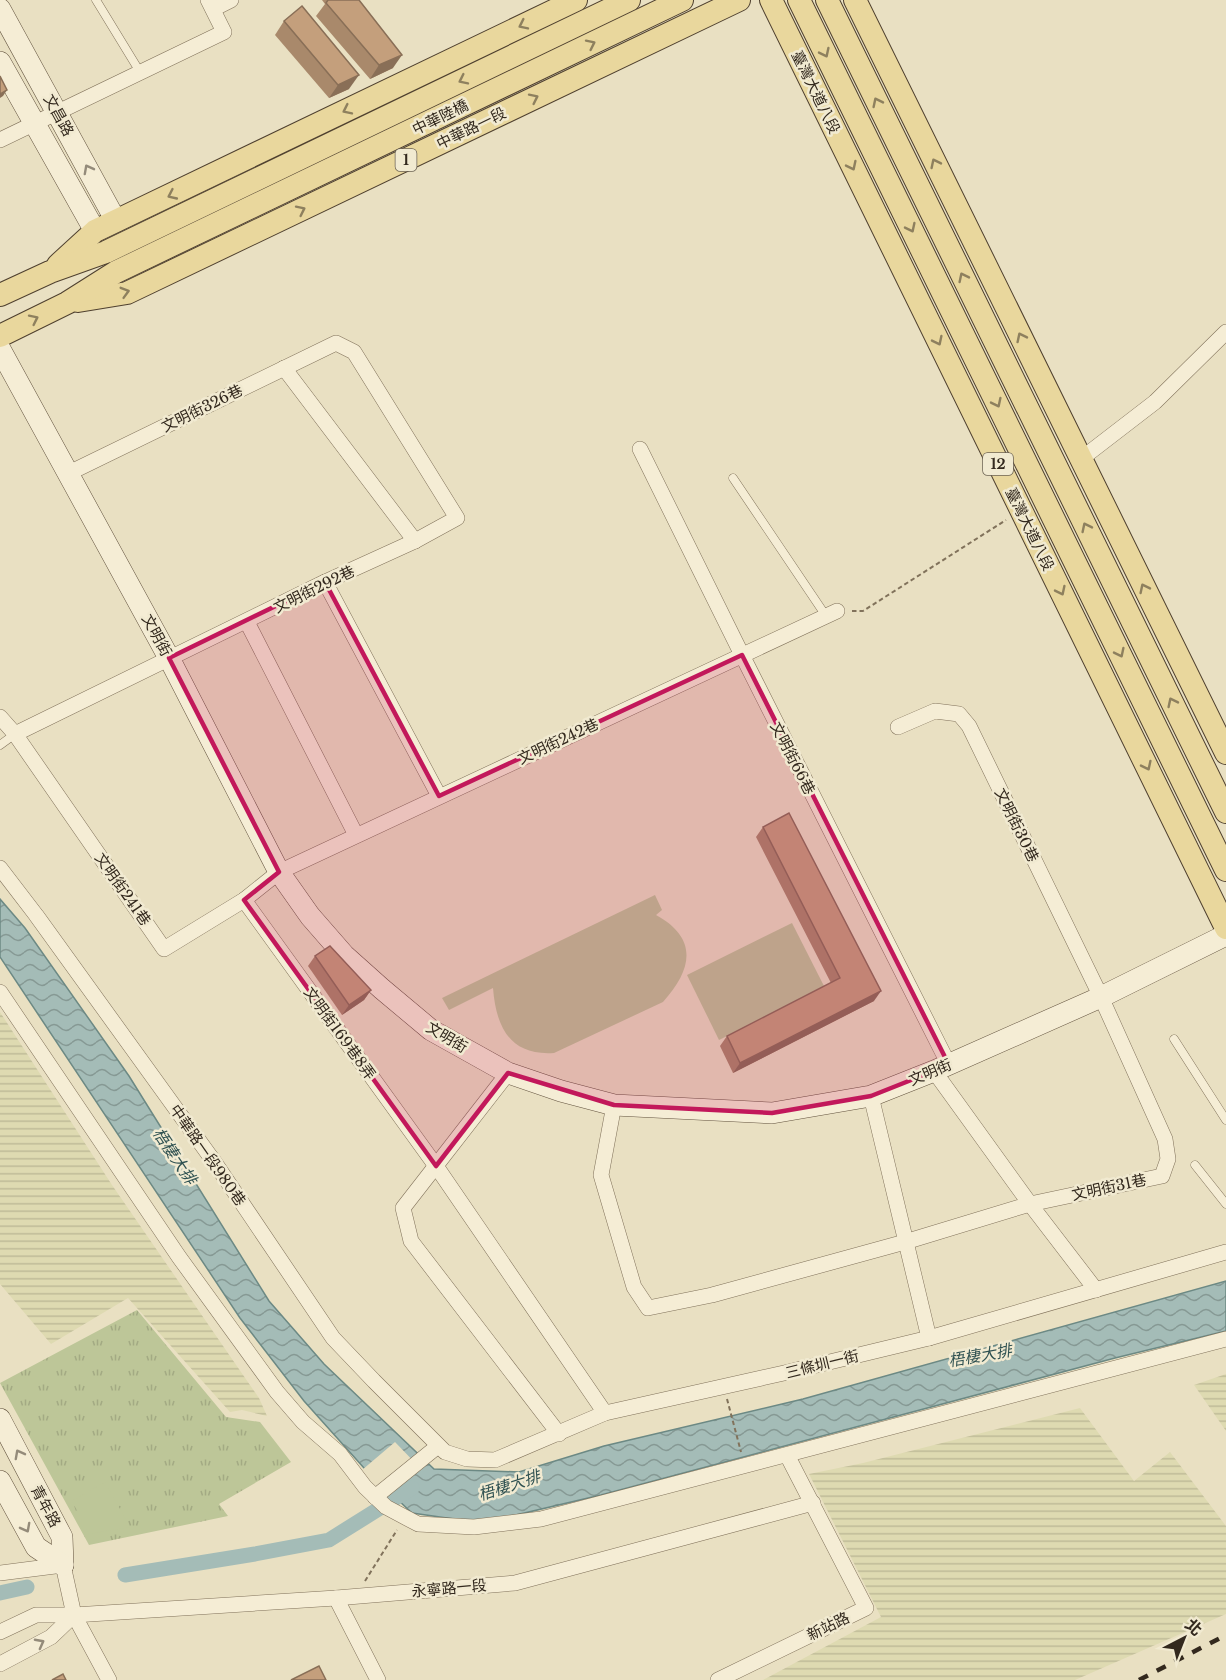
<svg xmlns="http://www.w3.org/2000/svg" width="1226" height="1680" viewBox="0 0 1226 1680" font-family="'Libre Baskerville','Noto Sans TC',serif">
	<defs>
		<pattern id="farmland-rules" width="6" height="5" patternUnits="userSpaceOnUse" patternTransform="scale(1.5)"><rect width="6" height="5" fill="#dedab1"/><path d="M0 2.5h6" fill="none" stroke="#bfbb98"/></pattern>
		<pattern id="grass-tufts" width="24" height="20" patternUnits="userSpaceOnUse" patternTransform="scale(1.5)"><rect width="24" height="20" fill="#bdc698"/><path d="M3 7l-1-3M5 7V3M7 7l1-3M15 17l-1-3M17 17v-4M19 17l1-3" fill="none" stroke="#a3aa83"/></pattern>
		<pattern id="water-waves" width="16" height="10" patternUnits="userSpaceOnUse" patternTransform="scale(1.5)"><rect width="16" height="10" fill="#a4bcb7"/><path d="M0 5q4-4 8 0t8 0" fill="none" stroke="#869994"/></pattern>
	</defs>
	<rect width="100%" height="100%" fill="#e9e0c2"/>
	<g fill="url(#farmland-rules)">
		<polygon points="0,1012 112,1185 259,1398 267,1416 242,1410 230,1412 128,1298 51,1344 0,1284"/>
		<polygon points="1226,1374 1226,1431 1194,1385"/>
		<polygon points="1080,1408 1134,1481 1170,1452 1226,1526 1226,1614 1075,1680 763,1680 881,1617 809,1474 863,1463"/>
	</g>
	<polygon fill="url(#grass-tufts)" points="137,1310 226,1417 260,1422 291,1462 219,1504 228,1516 89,1545 0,1383"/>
	<g fill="#bdc698">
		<path d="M 655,895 L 662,910 L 656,915 C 698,938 693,969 663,1002 L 554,1053 C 510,1056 496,1027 493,988 L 449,1010 L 442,998 Z"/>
		<polygon points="792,923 825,988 719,1040 687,975"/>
		<polygon points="105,1482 130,1527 89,1534 72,1501"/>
	</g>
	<polygon fill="url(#water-waves)" stroke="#6c8984" stroke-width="1.5" points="0,899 25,928 129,1076 269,1301 324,1364 434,1469 519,1472 604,1446 803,1399 1226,1281 1226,1331 1115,1358 601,1495 482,1523 412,1513 364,1468 304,1401 240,1318 0,957"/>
	<polygon fill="#e9e0c2" points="395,1442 422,1470 411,1471 386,1493 362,1470"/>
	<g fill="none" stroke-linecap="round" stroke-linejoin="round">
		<g stroke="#a4bcb7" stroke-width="15">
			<polyline points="125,1575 255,1554 329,1540 412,1488"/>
			<polyline points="0,1593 27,1587"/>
		</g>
		<g stroke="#81725b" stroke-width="9">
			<g id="lane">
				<polyline points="96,0 140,72"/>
				<polyline points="733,478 826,616"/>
				<polyline points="0,745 15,734"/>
				<polyline points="1174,1039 1226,1120"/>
				<polyline points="1195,1165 1226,1204"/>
			</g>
		</g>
		<g stroke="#81725b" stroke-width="16">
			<g id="street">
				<polyline points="213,9 231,0"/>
				<polyline points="0,140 224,32 208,0"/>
				<polyline points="284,368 415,541"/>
				<polyline points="640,449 742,655 949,1065"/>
				<polyline points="1081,459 1155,402 1226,332"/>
				<polyline points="325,582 439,796"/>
				<polyline points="247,622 356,835"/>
				<polyline points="0,717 15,734 164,949 244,900 279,872 837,611"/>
				<polyline points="15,734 325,582 415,541 457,518 354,352 336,343 69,473"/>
				<polyline points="0,868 36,915 215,1163 333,1338 374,1381 445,1452 467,1459 495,1460 605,1413 784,1373 929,1338 1226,1252"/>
				<polyline points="244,900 436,1166 605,1413"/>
				<polyline points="0,992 179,1257 277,1392 303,1422 340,1454 365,1487 386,1507 418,1524 474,1527 541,1519 1226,1339"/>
				<polyline points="934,1071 1030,1204 1096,1290"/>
				<polyline points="508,1073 403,1208 411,1241 559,1434"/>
				<polyline points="871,1096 929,1338"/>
				<polyline points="614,1105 601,1175 634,1287 648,1308 712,1295 905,1242 1030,1204 1162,1176 1168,1159 1165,1139 1101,997 969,726 959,714 935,711 898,727"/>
				<polyline points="375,1497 438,1446"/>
				<polyline points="0,1573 63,1565 74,1615 109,1680"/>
				<polyline points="336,1598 378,1680"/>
				<polyline points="0,1632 36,1615 74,1615 336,1598 515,1583 813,1503"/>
				<polyline points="0,1664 51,1637 74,1615"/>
				<polyline points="718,1680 866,1608 787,1455"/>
			</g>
		</g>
		<g stroke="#63533f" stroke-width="22">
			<g id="secondary">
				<polyline points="0,9 116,221"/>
				<polyline points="0,62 95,231"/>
				<polyline points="0,349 169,658 279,872 310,916 344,955 382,989 431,1030 508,1073 561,1091 614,1105 772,1113 871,1096 934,1071 1101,997 1226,935"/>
				<polyline points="0,1419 62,1537 63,1565"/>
				<polyline points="0,1481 36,1547 63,1565"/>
			</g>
		</g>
		<g stroke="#4f402f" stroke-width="24">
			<g id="primary">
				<polyline points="771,0 1226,928"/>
				<polyline points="799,0 1226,870"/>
				<polyline points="827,0 1226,812"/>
				<polyline points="855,0 1226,753"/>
				<polyline points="58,265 95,231 576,0"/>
				<polyline points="0,295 50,272 106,252 629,0"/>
				<polyline points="78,301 127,293 739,0"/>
				<polyline points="0,336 67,303 116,272 682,0"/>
			</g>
		</g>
		<g stroke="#81725b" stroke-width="2" stroke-dasharray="4.5 3" stroke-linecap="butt">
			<polyline points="852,611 863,611 1006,520"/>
			<polyline points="727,1399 741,1452"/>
			<polyline points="365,1581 397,1530"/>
		</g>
		<use href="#lane" stroke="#f5edd5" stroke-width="8"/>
		<use href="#street" stroke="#f5edd5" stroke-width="15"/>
		<use href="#secondary" stroke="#f5edd5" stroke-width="21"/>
		<use href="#primary" stroke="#e9d79d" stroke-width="22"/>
		<polyline stroke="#33291e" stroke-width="4.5" stroke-dasharray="10 10" stroke-linecap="butt" points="1139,1680 1226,1635"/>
	</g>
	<g fill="#a9896b">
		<polygon points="322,0 359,0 393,68 370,79 316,16 325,4"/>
		<polygon points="284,21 349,89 329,98 275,35"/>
		<polygon points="763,827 874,1001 733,1073 720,1046 727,1036 831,983 756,837"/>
		<polygon points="315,956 371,990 364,1000 342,1015 308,966"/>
	</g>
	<g fill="#896f57">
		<polygon points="402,55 393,68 370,79 379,65"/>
		<polygon points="359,75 349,89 329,98 338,85"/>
		<polygon points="7,90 3,96 0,98 0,94"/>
		<polygon points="371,990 364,1000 342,1015 349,1005"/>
		<polygon points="881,991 874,1001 733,1073 740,1063"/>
	</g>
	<g fill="#c49f7c" stroke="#896f57" stroke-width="1.5">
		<polygon points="328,0 359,0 402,55 379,65 326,3"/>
		<polygon points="302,6 359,75 338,85 284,21"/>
		<polygon points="0,76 7,90 0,94"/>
		<polygon points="789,813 881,991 740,1063 727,1036 840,978 763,827"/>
		<polygon points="330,946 371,990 349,1005 315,956"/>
		<polygon points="319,1666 326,1680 291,1680"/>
		<polygon points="63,1674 66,1680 52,1680"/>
	</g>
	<defs><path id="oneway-chevron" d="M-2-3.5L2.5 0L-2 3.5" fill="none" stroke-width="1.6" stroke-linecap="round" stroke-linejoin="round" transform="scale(1.5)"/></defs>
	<g stroke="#8e805e">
		<use href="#oneway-chevron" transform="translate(523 25) rotate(154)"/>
		<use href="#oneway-chevron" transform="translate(591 44) rotate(-26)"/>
		<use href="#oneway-chevron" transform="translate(825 53) rotate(64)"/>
		<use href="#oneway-chevron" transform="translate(463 80) rotate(154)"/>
		<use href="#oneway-chevron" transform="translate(534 98) rotate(-26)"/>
		<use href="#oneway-chevron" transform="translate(877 102) rotate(-116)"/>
		<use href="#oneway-chevron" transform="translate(347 110) rotate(154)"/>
		<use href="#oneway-chevron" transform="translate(935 163) rotate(-116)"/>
		<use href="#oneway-chevron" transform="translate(852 166) rotate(64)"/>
		<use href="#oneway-chevron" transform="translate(172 195) rotate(155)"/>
		<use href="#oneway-chevron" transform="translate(301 210) rotate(-26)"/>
		<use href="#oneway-chevron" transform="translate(911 228) rotate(64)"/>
		<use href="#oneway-chevron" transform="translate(963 277) rotate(-116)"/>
		<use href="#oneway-chevron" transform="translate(125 292) rotate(-16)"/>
		<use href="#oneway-chevron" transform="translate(34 319) rotate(-26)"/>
		<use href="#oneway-chevron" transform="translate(1021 337) rotate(-116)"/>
		<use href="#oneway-chevron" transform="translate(938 341) rotate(64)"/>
		<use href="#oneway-chevron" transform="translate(997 403) rotate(64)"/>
		<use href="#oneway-chevron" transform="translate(1086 527) rotate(-116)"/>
		<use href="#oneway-chevron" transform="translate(1144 588) rotate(-116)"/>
		<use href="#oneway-chevron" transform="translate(1061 591) rotate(64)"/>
		<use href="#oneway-chevron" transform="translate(1120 653) rotate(64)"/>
		<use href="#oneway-chevron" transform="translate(1172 702) rotate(-116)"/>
		<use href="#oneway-chevron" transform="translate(1147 766) rotate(64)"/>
	</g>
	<g stroke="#948b7a">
		<use href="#oneway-chevron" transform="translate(88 169) rotate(-118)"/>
		<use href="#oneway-chevron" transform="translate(19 1454) rotate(-118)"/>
		<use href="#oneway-chevron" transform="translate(26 1528) rotate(62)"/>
		<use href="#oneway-chevron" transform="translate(40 1643) rotate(-28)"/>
	</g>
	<path fill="#c2185b" fill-opacity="0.2" stroke="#c2185b" stroke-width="4.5" stroke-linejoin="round" d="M 325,582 L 439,796 L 742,655 L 949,1065 L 871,1096 L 772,1113 L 614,1105 L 508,1073 L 436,1166 L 244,900 L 279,872 L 169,658 Z"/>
	<g text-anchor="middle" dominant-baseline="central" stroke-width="5" stroke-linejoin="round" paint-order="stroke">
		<g fill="#f1ead1" stroke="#6c6354" stroke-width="1.5">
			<rect x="395.5" y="149" width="21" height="22" rx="4.5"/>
			<rect x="983" y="453" width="30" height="22" rx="4.5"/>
		</g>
		<g font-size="14" font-weight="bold" fill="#33291e">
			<text x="406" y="160">1</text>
			<text x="998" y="464">12</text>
		</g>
		<g font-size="15" fill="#33291e" stroke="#f1ead1">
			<text transform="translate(816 92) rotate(64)">臺灣大道八段</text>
			<text transform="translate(59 115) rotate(61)">文昌路</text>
			<text transform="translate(440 117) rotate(-26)">中華陸橋</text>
			<text transform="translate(471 128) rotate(-26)">中華路一段</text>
			<text transform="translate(202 408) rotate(-26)">文明街326巷</text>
			<text transform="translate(1030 529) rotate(64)">臺灣大道八段</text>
			<text transform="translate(314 589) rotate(-26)">文明街292巷</text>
			<text transform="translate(157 635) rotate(62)">文明街</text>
			<text transform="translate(558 741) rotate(-25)">文明街242巷</text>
			<text transform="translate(793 758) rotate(63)">文明街66巷</text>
			<text transform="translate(1017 825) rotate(64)">文明街30巷</text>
			<text transform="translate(123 889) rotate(55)">文明街241巷</text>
			<text transform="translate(340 1033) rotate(54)">文明街169巷8弄</text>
			<text transform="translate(447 1037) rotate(31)">文明街</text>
			<text transform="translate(930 1072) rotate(-23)">文明街</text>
			<text transform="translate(208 1155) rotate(55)">中華路一段980巷</text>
			<text transform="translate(1109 1187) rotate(-12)">文明街31巷</text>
			<text transform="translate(822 1364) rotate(-14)">三條圳一街</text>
			<text transform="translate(46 1506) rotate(62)">青年路</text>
			<text transform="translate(449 1588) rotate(-5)">永寧路一段</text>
			<text transform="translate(828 1626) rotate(-26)">新站路</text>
		</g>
		<g font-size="16" font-style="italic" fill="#2f5151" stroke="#f1ead1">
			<text transform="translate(175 1156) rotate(56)">梧棲大排</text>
			<text transform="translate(980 1355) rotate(-10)">梧棲大排</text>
			<text transform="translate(509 1485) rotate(-18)">梧棲大排</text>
		</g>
	</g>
	<g transform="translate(1184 1638) rotate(42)" stroke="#f1ead1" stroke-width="4.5" paint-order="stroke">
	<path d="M0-4.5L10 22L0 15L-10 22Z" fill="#33291e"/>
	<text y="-9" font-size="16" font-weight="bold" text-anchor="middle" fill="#33291e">北</text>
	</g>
</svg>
